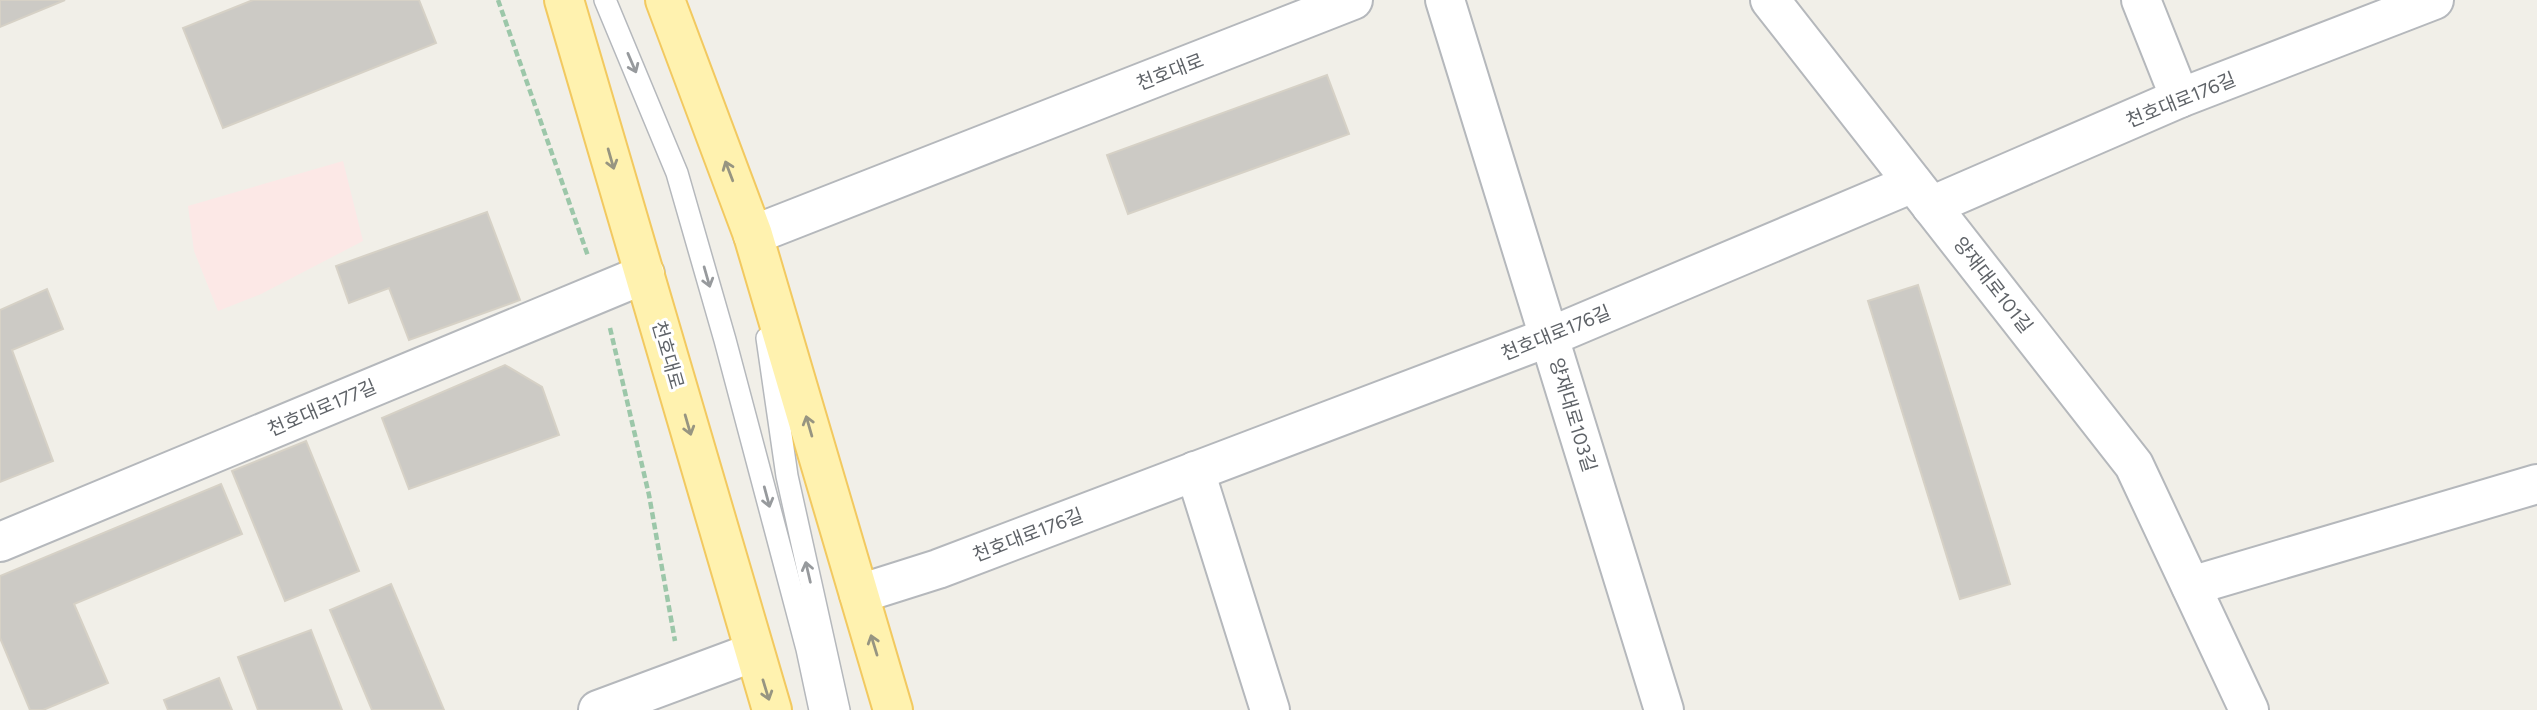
<svg xmlns="http://www.w3.org/2000/svg" width="2537" height="710" viewBox="0 0 2537 710" font-family="Figtree,'Noto Sans KR',sans-serif">
	<rect width="100%" height="100%" fill="#f1efe8"/>
	<polygon fill="#fce8e6" points="343,161 363,241 261,294 218,311 194,251 188,206"/>
	<g fill="#cccac5" stroke="#d6d1c6" stroke-width="2">
		<polygon points="0,0 65,0 0,27"/>
		<polygon points="253,0 419,0 436,43 223,128 183,28"/>
		<polygon points="1327,75 1349,134 1128,214 1107,155"/>
		<polygon points="487,212 520,300 409,340 389,288 349,303 336,266"/>
		<polygon points="1918,285 2010,584 1960,599 1868,301"/>
		<polygon points="47,289 63,329 12,350 53,461 0,482 0,310"/>
		<polygon points="505,365 542,387 559,435 409,489 382,418"/>
		<polygon points="306,441 359,571 285,601 232,471"/>
		<polygon points="221,484 242,534 74,604 108,683 43,710 30,710 0,638 0,576"/>
		<polygon points="391,584 444,710 372,710 330,610"/>
		<polygon points="311,630 342,710 258,710 238,657"/>
		<polygon points="219,678 232,710 168,710 164,700"/>
	</g>
	<g fill="none" stroke-linecap="round" stroke-linejoin="round">
		<g stroke="#b5b8bc" stroke-width="24">
			<g id="service">
				<polyline points="605,0 677,173 725,340 807,649 820,710"/>
				<polyline points="767,338 787,476 839,710"/>
			</g>
		</g>
		<g stroke="#b5b8bc" stroke-width="42">
			<g id="minor">
				<polyline points="1445,0 1664,710"/>
				<polyline points="1770,0 2134,465 2249,710"/>
				<polyline points="2141,0 2180,98"/>
				<polyline points="1931,206 2180,98 2434,0"/>
				<polyline points="753,235 1353,0"/>
				<polyline points="1195,471 1270,710"/>
				<polyline points="0,542 645,274"/>
				<polyline points="2191,586 2537,484"/>
				<polyline points="859,594 938,569 1549,337 1913,183"/>
				<polyline points="598,710 754,652"/>
			</g>
		</g>
		<g stroke="#f2c960" stroke-width="42">
			<g id="primary">
				<polyline points="564,0 772,710"/>
				<polyline points="665,0 753,235 893,710"/>
			</g>
		</g>
		<g stroke="#9cc7a9" stroke-width="4.5" stroke-dasharray="7 3.5" stroke-linecap="butt">
			<polyline points="498,0 588,256"/>
			<polyline points="610,328 649,495 675,641"/>
		</g>
		<use href="#service" stroke="#fff" stroke-width="21"/>
		<use href="#minor" stroke="#fff" stroke-width="38"/>
		<use href="#primary" stroke="#fff2af" stroke-width="38"/>
	</g>
	<defs><path id="oneway-shaft" d="M-6 0H5M1.5-3L5.5 0L1.5 3" fill="none" stroke-width="1.6" stroke-linecap="round" stroke-linejoin="round" transform="scale(1.75)"/></defs>
	<g stroke="#979a9d">
		<use href="#oneway-shaft" transform="translate(632 63) rotate(67)"/>
		<use href="#oneway-shaft" transform="translate(707 277) rotate(74)"/>
		<use href="#oneway-shaft" transform="translate(767 497) rotate(75)"/>
		<use href="#oneway-shaft" transform="translate(808 572) rotate(-103)"/>
	</g>
	<g stroke="#979581">
		<use href="#oneway-shaft" transform="translate(611 159) rotate(74)"/>
		<use href="#oneway-shaft" transform="translate(729 171) rotate(-111)"/>
		<use href="#oneway-shaft" transform="translate(688 425) rotate(74)"/>
		<use href="#oneway-shaft" transform="translate(809 426) rotate(-106)"/>
		<use href="#oneway-shaft" transform="translate(874 645) rotate(-107)"/>
		<use href="#oneway-shaft" transform="translate(766 690) rotate(73)"/>
	</g>
	<g text-anchor="middle" dominant-baseline="central" stroke-width="6" stroke-linejoin="round" paint-order="stroke">
		<g font-size="19" fill="#5f6368" stroke="#fff">
			<text transform="translate(1170 72) rotate(-21)">천호대로</text>
			<text transform="translate(2181 100) rotate(-22)">천호대로176길</text>
			<text transform="translate(1993 285) rotate(52)">양재대로101길</text>
			<text transform="translate(1556 333) rotate(-22)">천호대로176길</text>
			<text transform="translate(668 355) rotate(74)">천호대로</text>
			<text transform="translate(322 408) rotate(-23)">천호대로177길</text>
			<text transform="translate(1573 415) rotate(73)">양재대로103길</text>
			<text transform="translate(1028 535) rotate(-21)">천호대로176길</text>
		</g>
	</g>
</svg>
